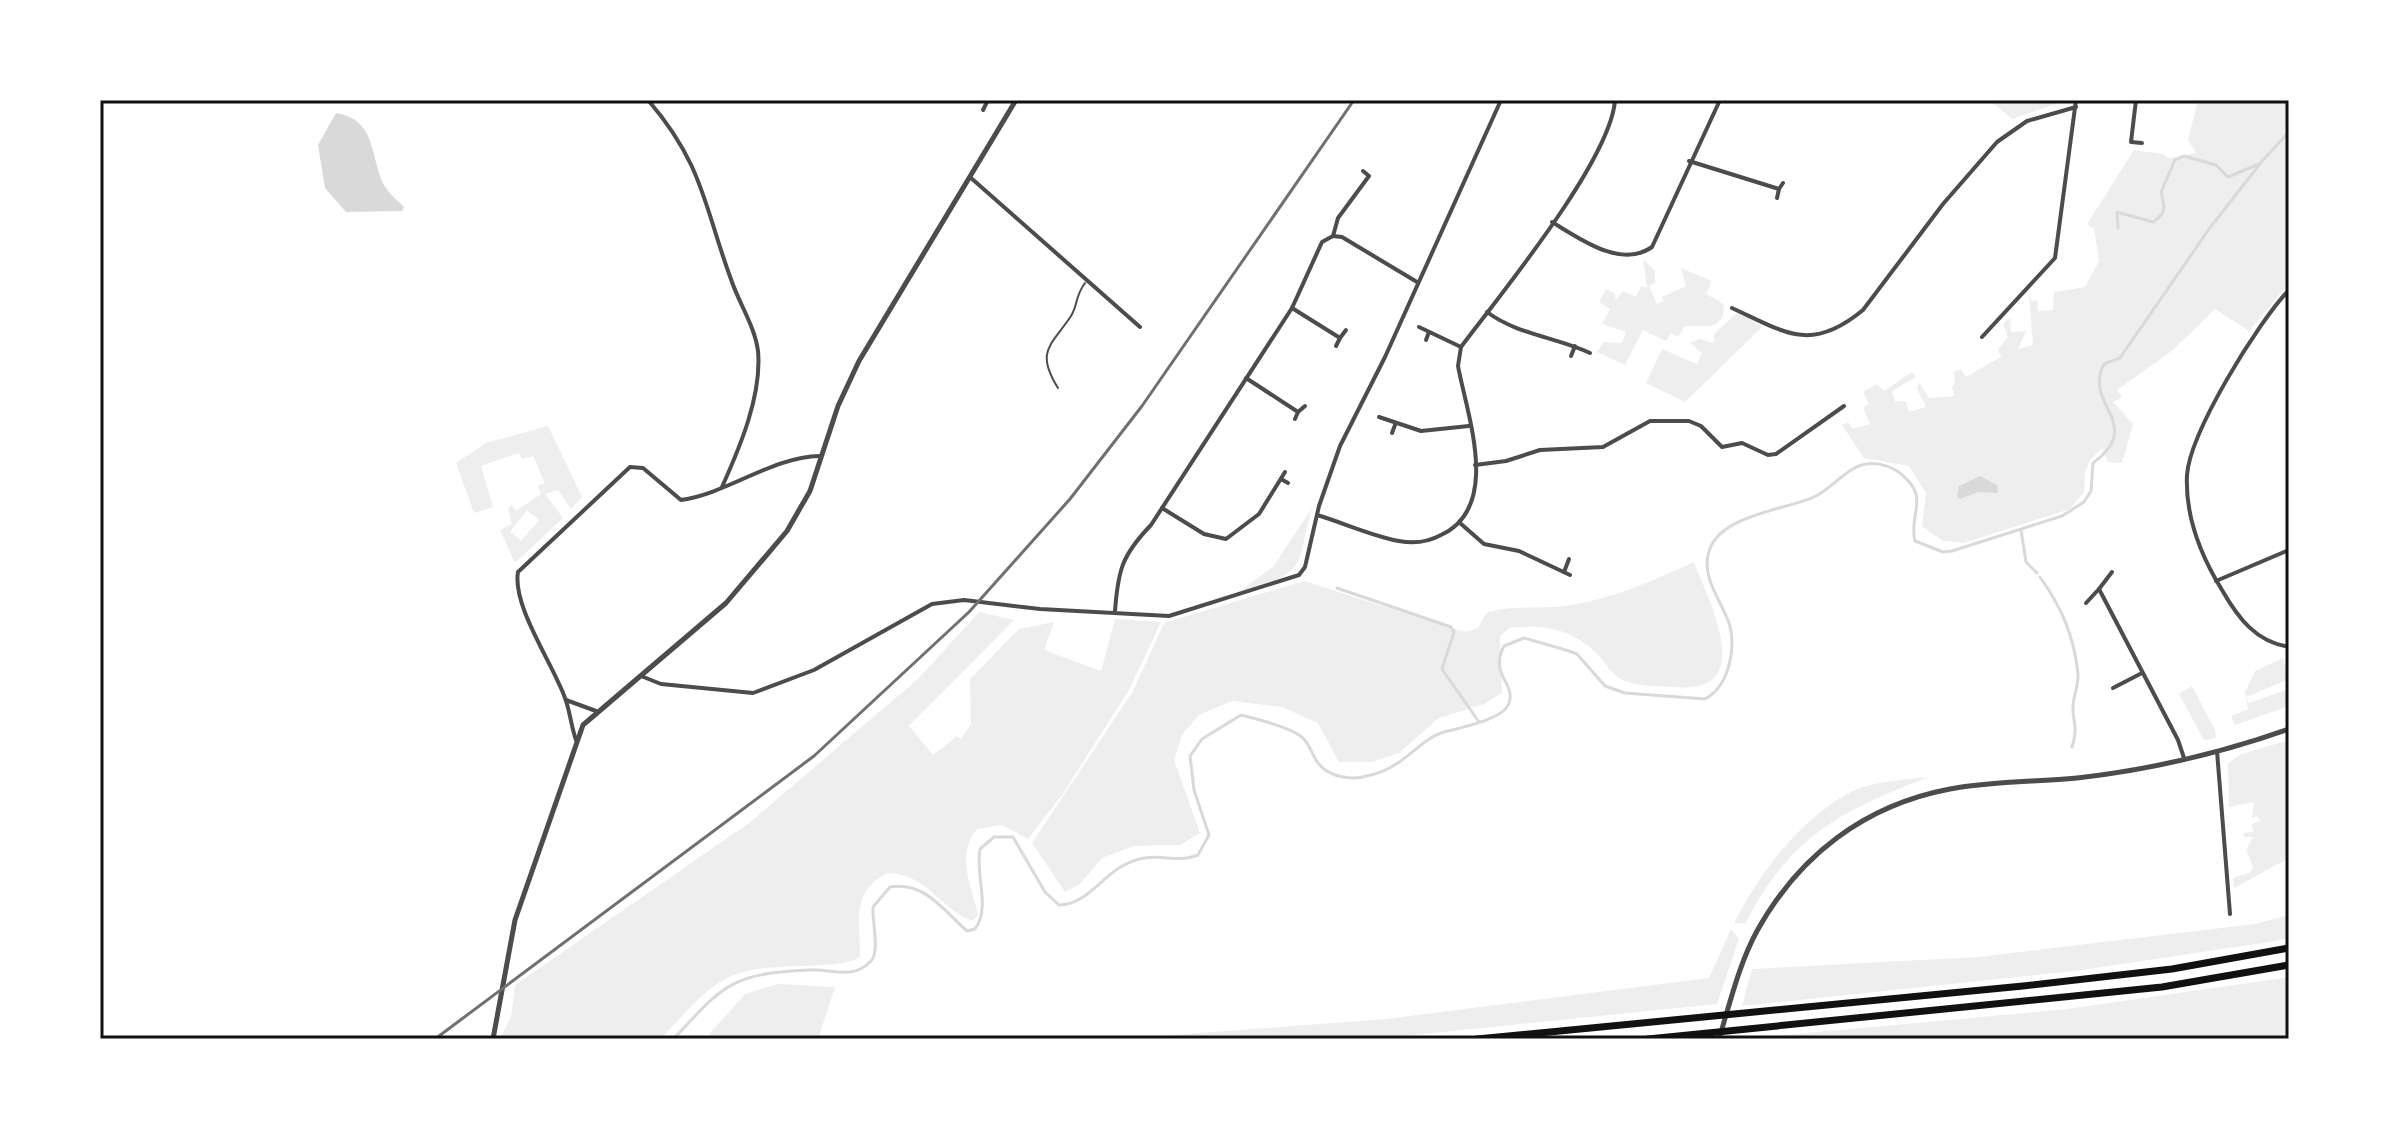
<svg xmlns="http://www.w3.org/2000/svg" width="2389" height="1139" viewBox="0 0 2389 1139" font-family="'Public Sans',sans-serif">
	<rect width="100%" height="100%" fill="#fff"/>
	<g fill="#eee" fill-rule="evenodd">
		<polygon points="1989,100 2067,100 2012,119"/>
		<polygon points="2198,100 2289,100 2289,283 2249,331 2215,309 2173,350 2117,390 2122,397 2113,402 2133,424 2122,463 2108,462 2102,448 2090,460 2085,472 2084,492 2070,509 1964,543 1943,541 1922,526 1926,493 1909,466 1864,458 1842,425 1848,422 1853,429 1870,424 1863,408 1869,404 1863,392 1877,384 1884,391 1912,372 1916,377 1892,391 1895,402 1906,401 1909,412 1926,407 1917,389 1919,382 1929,398 1954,396 1952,386 1955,384 1954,372 1961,369 1966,377 2001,357 1998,349 2008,337 2003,324 2010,318 2011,332 2026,331 2018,349 2033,345 2029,295 2032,301 2037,300 2038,311 2053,310 2054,292 2085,287 2099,261 2094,229 2087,224 2134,150 2163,154 2168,158 2196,153 2188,140"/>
		<path d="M 1643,259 L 1655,271 L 1655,283 L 1649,286 L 1657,304 L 1664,301 L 1662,297 L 1686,286 L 1681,268 L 1712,281 L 1706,294 L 1724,304 C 1724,333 1704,325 1685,326 L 1678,337 L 1671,333 L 1666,341 L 1643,330 L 1625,365 L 1597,352 L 1604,342 L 1622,343 L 1626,332 L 1602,324 L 1610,309 L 1599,302 L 1606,289 L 1614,293 L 1616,300 L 1623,291 L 1636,297 L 1641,286 L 1647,288 Z"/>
		<polygon points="1738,312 1762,327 1685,402 1646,383 1662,349 1697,364 1702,353 1690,343 1700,339 1714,343 1714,334"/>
		<path d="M 548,426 L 582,497 L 571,509 L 558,490 L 545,494 L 563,518 L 515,563 L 500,530 L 512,524 L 508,508 L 512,505 L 516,511 L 541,494 L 538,486 L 545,483 L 533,456 L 522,459 L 519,453 L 481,466 L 493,507 L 474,513 L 456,463 L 486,443 ZM 527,510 L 539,520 L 521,541 L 514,535 L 517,530 L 513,534 L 510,532 Z"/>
		<path d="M 1312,508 C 1295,574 1306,572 1238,592 L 1273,567 Z"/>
		<path d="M 1694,562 C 1710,604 1758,694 1675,687 C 1659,686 1640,687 1625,681 C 1612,676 1608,666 1599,656 C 1574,629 1544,624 1509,628 L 1500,636 L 1502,693 L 1484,704 L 1439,718 L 1399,753 L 1372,762 L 1339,762 L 1318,723 L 1282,707 L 1232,701 L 1199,715 L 1182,735 L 1174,760 L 1200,833 L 1180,845 L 1134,846 L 1102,858 L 1080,884 L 1065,892 L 1032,843 L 1133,691 L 1164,623 L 1304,581 L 1465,632 L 1478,628 L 1486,613 C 1511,604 1544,610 1572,605 C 1616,597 1653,581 1694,562 Z"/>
		<path d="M 979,612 L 1014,620 L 909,726 L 933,755 L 957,736 L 961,739 L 971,724 L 970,679 L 1019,629 L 1054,622 L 1044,650 L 1101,671 L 1115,619 L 1161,622 L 1129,690 L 1062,795 L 1028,839 L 1002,825 L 977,829 C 955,855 972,887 978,915 L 972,921 C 939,908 926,873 887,873 C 849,893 861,923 860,957 C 833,973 763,958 725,979 C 701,992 680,1020 660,1039 L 500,1039 L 511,1017 L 515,985 L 749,823 L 919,678 Z"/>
		<polygon points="2283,658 2289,679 2246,697 2249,703 2289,689 2289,706 2235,725 2231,716 2248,709 2245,692 2255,671"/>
		<polygon points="2192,686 2215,730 2216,738 2204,740 2179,694"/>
		<polygon points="2289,740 2289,858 2234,888 2233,878 2251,872 2253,867 2246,850 2253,837 2244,837 2244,833 2253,832 2252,824 2260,821 2258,816 2252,818 2254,802 2229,807 2228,764 2239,755"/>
		<path d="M 1929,777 C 1840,811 1790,836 1745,924 L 1734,923 C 1761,872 1797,822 1849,793 C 1872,781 1903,780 1929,777 Z"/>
		<polygon points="2289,915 2289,938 2263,943 2075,971 1742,1006 1752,969 1978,957 2255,924"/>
		<polygon points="1731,929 1739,939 1717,1004 1374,1039 1120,1039 1386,1019 1709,978"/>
		<polygon points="2289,977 2289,1039 1744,1039 2067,1009"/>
		<polygon points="778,984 835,987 818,1039 705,1039 745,994"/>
	</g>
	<g fill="#d9d9d9">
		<path d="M 336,113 C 376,120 370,154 383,183 C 387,192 397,200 404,207 L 402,211 L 346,212 L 325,188 L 318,145 Z"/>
		<polygon points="1980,476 1997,485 1998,493 1978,492 1960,499 1957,496 1959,486"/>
	</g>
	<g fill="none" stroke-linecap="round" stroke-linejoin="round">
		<g stroke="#d9d9d9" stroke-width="3">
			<polyline points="2264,159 2289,132"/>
			<path d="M 2118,228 L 2117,212 L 2153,222 C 2167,213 2165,207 2161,192 L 2175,160 L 2184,156 L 2216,165 L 2228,177 L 2259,164"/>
			<polyline points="2021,530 2026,562 2037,573"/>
			<path d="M 2040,577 C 2062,608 2074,636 2078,674 C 2079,683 2074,695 2073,705 C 2072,723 2079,725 2072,747"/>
			<polyline points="1337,588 1451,627 1454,632 1442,669 1479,722"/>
			<path d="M 673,1039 C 692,1021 713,992 738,982 C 760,972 789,971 812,970 C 834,969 853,980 871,961 C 880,952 872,921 873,907 L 890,887 C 925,881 944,911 967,931 L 975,929 C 991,908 975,875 980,849 L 994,837 L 1013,837 L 1045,892 L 1059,905 C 1087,905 1102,875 1126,864 C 1156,849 1174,865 1198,855 L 1209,835 L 1194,790 L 1190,756 L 1202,739 L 1241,715 C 1257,719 1287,727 1299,735 C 1308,740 1311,752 1316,760 C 1327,778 1352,781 1371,775 C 1405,767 1419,739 1444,732 C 1459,728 1505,719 1509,703 C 1516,683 1489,675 1504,646 L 1524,638 L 1569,651 L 1577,654 L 1605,686 L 1625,693 L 1705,699 C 1730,686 1738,643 1727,618 C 1719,598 1703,578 1708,555 C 1716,514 1788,510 1816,496 C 1832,488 1850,465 1867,464 C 1878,462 1893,467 1901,474 C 1931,498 1908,514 1915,541 L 1943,552 L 1952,551 L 2062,516 L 2084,502 L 2091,491 L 2093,463 C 2146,424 2082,404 2104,364 L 2120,358 L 2209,229 L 2263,160"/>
		</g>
		<path stroke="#4c4c4c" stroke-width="2" d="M 1058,388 C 1035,351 1051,346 1071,316 C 1078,305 1075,296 1085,283"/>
		<g stroke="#4c4c4c" stroke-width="4">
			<path d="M 648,100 C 704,165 704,207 732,282 C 740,305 755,327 758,351 C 762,395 740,447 722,487"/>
			<polyline points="2136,100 2131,142 2142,143"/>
			<polyline points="983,110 988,100"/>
			<polyline points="1689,161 1779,189 1783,183"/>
			<polyline points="971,178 1140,327"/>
			<polyline points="1777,198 1779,189"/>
			<path d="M 1552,222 C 1580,239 1621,269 1652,247 L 1720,100"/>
			<polyline points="1333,236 1342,237 1417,282"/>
			<path d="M 2289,290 C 2258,322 2190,432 2187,475 C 2185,516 2201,556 2222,590 C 2238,618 2256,642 2289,647"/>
			<polyline points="1292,308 1340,338 1336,346"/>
			<path d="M 1732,308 C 1786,333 1811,353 1863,310 L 1943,204 L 1997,142 L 2027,121 L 2076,107"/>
			<path d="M 1487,312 C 1518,335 1556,337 1590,353"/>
			<polyline points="1419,327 1461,347"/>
			<polyline points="1982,337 2055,258 2076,100"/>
			<polyline points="1340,338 1346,330"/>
			<polyline points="1426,340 1429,332"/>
			<polyline points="1571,356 1575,346"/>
			<polyline points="1246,378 1298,412 1295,419"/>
			<polyline points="1298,412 1305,406"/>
			<polyline points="1379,417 1421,431 1469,426"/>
			<polyline points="1392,433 1395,425"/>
			<polyline points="1475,465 1506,461 1540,450 1603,447 1650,421 1689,421 1701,426 1722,447 1742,443 1768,455 1776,454 1844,406"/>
			<polyline points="1281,479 1288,483"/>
			<polyline points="1162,508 1204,534 1226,539 1259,514 1285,472"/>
			<path d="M 1317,515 C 1344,523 1372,536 1399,541 C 1414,544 1428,542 1441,535 C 1502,507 1467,415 1458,366 L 1461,347 C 1500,295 1611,160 1615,100"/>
			<polyline points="1460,523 1484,544 1519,551 1570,575"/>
			<polyline points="1564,572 1569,559"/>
			<polyline points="2112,572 2099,589 2178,740 2184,758"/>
			<polyline points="2216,581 2289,550"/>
			<polyline points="2086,603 2099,589"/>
			<path d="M 1115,611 C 1118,570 1122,555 1151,525 L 1292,308 L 1322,242 L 1333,236 L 1338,218 L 1369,176 L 1363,171"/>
			<polyline points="641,676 661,684 753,693 814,670 932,604 964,600 1040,609 1169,616 1299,575 1305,567 1319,506 1340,446 1385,357 1501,100"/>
			<polyline points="2113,688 2142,673"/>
			<polyline points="566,700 596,711"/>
			<path d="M 576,740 C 571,726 570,711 565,698 C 553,664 512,606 518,572 L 630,467 L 643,468 L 681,500 C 729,493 771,457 820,456"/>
			<polyline points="2217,751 2230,914"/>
		</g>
		<g stroke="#4c4c4c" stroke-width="5">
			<polyline points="493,1039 515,920 583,725 726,603 787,531 810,491 838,406 859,361 1016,100"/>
			<path d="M 1719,1039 C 1730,1003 1739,964 1757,931 C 1799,855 1865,805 1950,789 C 1991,781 2035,782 2077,778 C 2148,770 2221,753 2289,729"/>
		</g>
		<g stroke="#111" stroke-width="7">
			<polyline points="1477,1039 2023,986 2172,969 2289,948"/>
			<polyline points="1648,1039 2162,987 2289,965"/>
		</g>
		<polyline stroke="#707070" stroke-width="3" points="435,1039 814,756 969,612 1070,499 1142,406 1354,100"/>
	</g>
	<rect width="2389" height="1139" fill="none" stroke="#ffffff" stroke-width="204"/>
	<rect x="102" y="102" width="2185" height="935" fill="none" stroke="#111" stroke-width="3"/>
</svg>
